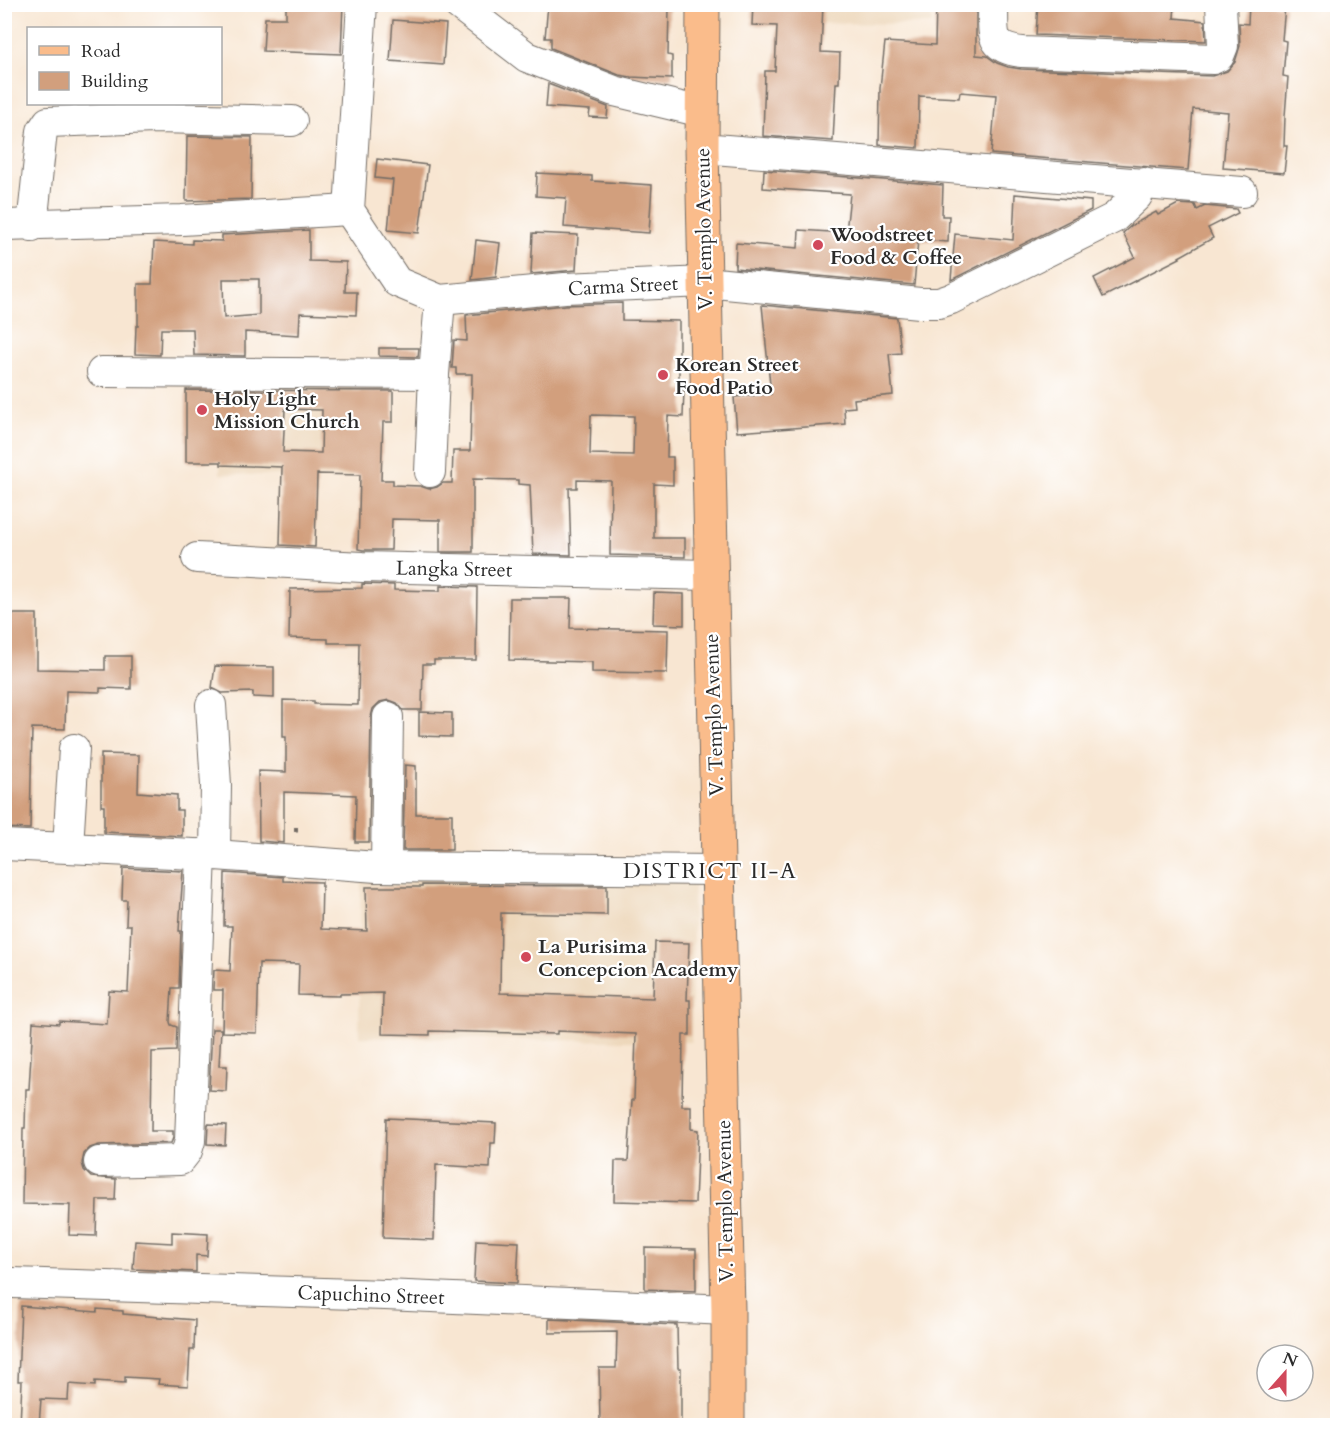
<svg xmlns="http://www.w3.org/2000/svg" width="1342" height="1430" viewBox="0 0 1342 1430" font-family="Cardo,serif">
	<rect width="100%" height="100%" fill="#fff"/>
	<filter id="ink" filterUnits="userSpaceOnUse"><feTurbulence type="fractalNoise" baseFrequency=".0167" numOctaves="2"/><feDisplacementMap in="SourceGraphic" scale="12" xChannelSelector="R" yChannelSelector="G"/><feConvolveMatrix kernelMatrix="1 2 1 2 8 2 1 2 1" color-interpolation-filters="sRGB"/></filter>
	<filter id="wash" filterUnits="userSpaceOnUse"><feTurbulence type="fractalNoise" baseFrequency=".008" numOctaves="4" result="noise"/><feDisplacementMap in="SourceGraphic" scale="24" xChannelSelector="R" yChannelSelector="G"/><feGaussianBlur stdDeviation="1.35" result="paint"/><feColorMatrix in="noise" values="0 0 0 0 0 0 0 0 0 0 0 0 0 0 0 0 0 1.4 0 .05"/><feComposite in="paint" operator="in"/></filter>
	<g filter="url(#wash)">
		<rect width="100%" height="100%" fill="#f8e6d2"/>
		<g fill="#edd7ba">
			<polygon points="788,5 932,5 932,24 787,23"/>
			<polygon points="221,382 353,384 352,477 220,474"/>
			<polygon points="361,874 694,877 691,1042 359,1037"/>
		</g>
		<g id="blocks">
			<g fill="#d29f7d" fill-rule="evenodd">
				<polygon points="286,4 343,4 341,54 263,51 265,18 286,18"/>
				<polygon points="548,4 669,8 668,55 672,56 672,79 631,77 619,75 551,48 551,38 545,38"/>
				<polygon points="753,4 823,4 821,52 840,53 839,83 836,83 833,141 763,136 765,71 775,71 777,26 752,25"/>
				<polygon points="936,4 976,4 976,55 987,56 997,63 1008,67 1021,69 1212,76 1227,71 1235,62 1240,46 1239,23 1248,24 1249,4 1285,6 1282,40 1286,41 1283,76 1288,77 1285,116 1284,146 1287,146 1284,173 1223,168 1228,112 1193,109 1188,170 991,154 996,95 960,92 959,98 919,96 918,148 879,145 880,88 885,42 935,45"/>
				<polygon points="1038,4 1097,7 1097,4 1175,4 1174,18 1205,21 1206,41 1036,35"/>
				<polygon points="393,20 446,24 443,65 390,61"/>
				<polygon points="548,84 608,107 607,118 589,117 590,110 546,107"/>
				<polygon points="187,136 252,137 251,199 186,201"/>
				<polygon points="377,159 428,165 419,233 388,230 393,180 375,178"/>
				<polygon points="764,170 943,185 942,216 949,216 948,242 918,240 914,285 735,268 736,243 798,248 799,230 846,233 850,194 763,188"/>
				<polygon points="537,173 592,176 592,181 652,185 649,233 564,227 566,198 536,196"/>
				<polygon points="1015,194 1091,201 1091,210 951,280 955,234 1013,240"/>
				<polygon points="1178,204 1195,205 1197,210 1205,206 1236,209 1238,213 1208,228 1213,238 1179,257 1180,258 1103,297 1094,278 1135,257 1123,233 1132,225 1156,212 1158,215"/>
				<path d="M 309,230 L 309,261 L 346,262 L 345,292 L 357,292 L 356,315 L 300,313 L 299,335 L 245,332 L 245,356 L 194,355 L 193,329 L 161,329 L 160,355 L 135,354 L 136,326 L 138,326 L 138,284 L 152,284 L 154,242 L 192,244 L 192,240 L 222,241 L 222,235 ZM 223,279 L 259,279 L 259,315 L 224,318 Z"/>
				<polygon points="533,233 578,235 576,270 531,274"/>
				<polygon points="476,240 500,243 496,277 472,280"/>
				<path d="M 622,303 L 622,320 L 679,321 L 679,390 L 684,390 L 683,417 L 668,416 L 667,457 L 673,457 L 673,485 L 654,484 L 654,538 L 685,538 L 685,557 L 610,555 L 611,481 L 577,480 L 577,488 L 569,488 L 571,555 L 533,554 L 530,485 L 518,484 L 518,480 L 473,479 L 473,552 L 440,552 L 440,520 L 392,519 L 391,550 L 363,550 L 358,549 L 360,475 L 317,474 L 315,547 L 280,545 L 282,467 L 221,465 L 221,462 L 186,462 L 186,390 L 393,391 L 393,422 L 383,422 L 381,480 L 393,480 L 393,485 L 420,486 L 429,489 L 437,487 L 443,483 L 452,483 L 453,451 L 470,451 L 472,374 L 456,374 L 456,368 L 452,368 L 454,340 L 467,341 L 466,315 L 566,305 ZM 285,409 L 322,410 L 321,453 L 283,452 ZM 591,415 L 634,416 L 633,455 L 590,454 Z"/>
				<polygon points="762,305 897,318 901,353 889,354 893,395 854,399 855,407 844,408 845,424 737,432 734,397 771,394"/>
				<polygon points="379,348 419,348 418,357 379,356"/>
				<polygon points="362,584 394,585 394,590 440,591 440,586 477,587 476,660 434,660 434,664 423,664 422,710 403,710 397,703 389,700 380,702 373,709 371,717 369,842 355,842 356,795 284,792 284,843 259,841 258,771 286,772 286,737 283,737 283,700 314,701 314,704 358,705 359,643 328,643 328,639 289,638 290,589 362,588"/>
				<polygon points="654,593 684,594 684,625 653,624"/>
				<polygon points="510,598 571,598 570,628 668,630 667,673 592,672 592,662 509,660"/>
				<polygon points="4,614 37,614 37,669 105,670 105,656 131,656 131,689 100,688 100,692 66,691 65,729 32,728 30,829 4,828"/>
				<polygon points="215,666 274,667 274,698 253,697 253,692 222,693 212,688"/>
				<polygon points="419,712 452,713 452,737 419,736"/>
				<polygon points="101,754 139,755 138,792 177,795 177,810 182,810 182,836 104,832 104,806 101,806"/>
				<polygon points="405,765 416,766 416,814 452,814 452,850 403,850"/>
				<polygon points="123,868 183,871 179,931 181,931 179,988 172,988 170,1022 171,1025 177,1027 176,1051 152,1052 151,1131 173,1131 173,1138 171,1143 99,1145 90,1148 84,1154 82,1163 84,1170 91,1177 116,1179 115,1200 97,1200 96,1236 69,1235 70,1205 22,1204 23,1128 25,1128 26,1089 29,1089 33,1022 59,1024 59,1021 107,1024 109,991 128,992 131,925 126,925 127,900 122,900"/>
				<polygon points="225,873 283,877 283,881 322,882 321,929 367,931 366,887 422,887 422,885 607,886 607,915 501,913 500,993 653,998 655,942 689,943 687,1000 690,1000 690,1035 683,1035 682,1106 691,1106 691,1129 698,1130 695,1203 614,1201 615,1161 628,1161 632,1100 634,1100 636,1034 557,1031 557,1034 430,1031 430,1035 382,1034 383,993 340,994 340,996 298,995 299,964 259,963 257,1033 222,1032 223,990 213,990 214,970 230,971 232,926 224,926"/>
				<polygon points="212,1029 221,1029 219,1066 227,1066 226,1091 209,1090"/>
				<polygon points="386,1118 496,1123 495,1143 491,1143 490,1168 436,1165 434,1240 383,1238"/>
				<polygon points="208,1124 226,1125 225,1145 207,1144"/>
				<polygon points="172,1232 208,1234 207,1256 196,1255 196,1272 133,1269 135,1241 172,1243"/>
				<polygon points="476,1240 519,1242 517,1283 474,1281"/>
				<polygon points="645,1248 696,1249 696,1291 645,1289"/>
				<polygon points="21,1306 97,1312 97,1309 123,1311 123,1314 195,1320 194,1350 190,1350 188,1386 158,1384 159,1379 125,1377 125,1383 95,1381 95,1386 69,1384 68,1400 41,1399 39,1425 20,1425 22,1381 18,1381"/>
				<polygon points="549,1319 677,1325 678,1368 681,1368 681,1425 600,1425 599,1368 616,1368 617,1332 549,1333"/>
			</g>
		</g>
	</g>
	<g filter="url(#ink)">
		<use href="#blocks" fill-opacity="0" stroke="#736c65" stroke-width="1.5"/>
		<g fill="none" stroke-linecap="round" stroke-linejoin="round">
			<g stroke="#736c65" stroke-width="32">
				<g id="minor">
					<polyline points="362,4 349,210 397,282 440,300 565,288 705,282 920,303 939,303 951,299 1114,218 1137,196 1144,183"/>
					<polyline points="458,4 527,57 614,91 702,112"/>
					<path d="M 993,4 C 994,34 988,48 1022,52 L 1213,59 L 1219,56 L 1223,46 L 1221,4"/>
					<polyline points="702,148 1242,192"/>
					<polyline points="4,225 182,220 349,210"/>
					<polyline points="32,226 42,131 48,122 154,118 292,121"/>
					<polyline points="102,372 434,374"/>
					<polyline points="430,472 434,374 440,300"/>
					<polyline points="197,558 362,567 710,575"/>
					<polyline points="211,705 216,785 215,855"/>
					<polyline points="4,845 215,855 377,867 718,870"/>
					<polyline points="68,847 74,749"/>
					<polyline points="386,867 388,717"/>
					<polyline points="99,1162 180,1160 187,1151 190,1141 201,854"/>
					<polyline points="13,1283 385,1295 728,1310"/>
				</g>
			</g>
			<g stroke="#736c65" stroke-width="35">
				<polyline id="major" points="703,4 702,148 728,1310 728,1426"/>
			</g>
			<polyline stroke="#736c65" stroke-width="4" stroke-dasharray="4.5 4.5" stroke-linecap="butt" points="296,827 296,836"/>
			<use href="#minor" stroke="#fff" stroke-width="30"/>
			<use href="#major" stroke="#fabc8b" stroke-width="33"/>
		</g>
	</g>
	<g fill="#d1495b" stroke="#fff" stroke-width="2">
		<circle cx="818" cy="245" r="6"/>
		<circle cx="663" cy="375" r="6"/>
		<circle cx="202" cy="410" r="6"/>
		<circle cx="526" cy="957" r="6"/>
	</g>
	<g text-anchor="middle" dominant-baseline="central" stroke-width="4.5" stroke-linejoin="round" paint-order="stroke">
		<g font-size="20" fill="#2b2b2b" stroke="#fff">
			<text transform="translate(704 229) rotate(-91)">V. Templo Avenue</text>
			<text transform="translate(623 286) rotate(-3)">Carma Street</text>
			<text transform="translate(454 569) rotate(1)">Langka Street</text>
			<text transform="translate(714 715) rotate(-92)">V. Templo Avenue</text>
			<text transform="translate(725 1201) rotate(-91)">V. Templo Avenue</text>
			<text transform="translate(371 1295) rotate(2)">Capuchino Street</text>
		</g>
		<g font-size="20" font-weight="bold" fill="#2b2b2b" stroke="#fff" text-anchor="start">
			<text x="830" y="234">Woodstreet<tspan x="830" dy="23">Food &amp; Coffee</tspan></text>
			<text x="675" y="364">Korean Street<tspan x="675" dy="23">Food Patio</tspan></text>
			<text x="214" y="398">Holy Light<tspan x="214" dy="23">Mission Church</tspan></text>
			<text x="538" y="946">La Purisima<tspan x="538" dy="23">Concepcion Academy</tspan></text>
		</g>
		<g font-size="22" letter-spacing="1.5" fill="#2b2b2b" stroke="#fff">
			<text x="710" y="871">DISTRICT II-A</text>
		</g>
	</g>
	<rect width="1342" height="1430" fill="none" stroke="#fff" stroke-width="24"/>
	<rect x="27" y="27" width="195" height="78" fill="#ffffff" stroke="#aaaaaa" stroke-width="1.5"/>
	<rect x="39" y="46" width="30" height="9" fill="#fabc8b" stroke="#aaaaaa" stroke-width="1.5"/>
	<text x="81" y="57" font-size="18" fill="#2b2b2b">Road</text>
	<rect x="39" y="72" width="30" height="18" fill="#d29f7d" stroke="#aaaaaa" stroke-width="1.5"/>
	<text x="81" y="87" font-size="18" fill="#2b2b2b">Building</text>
	<g transform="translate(1285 1373) rotate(21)"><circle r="28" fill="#ffffff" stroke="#aaaaaa" stroke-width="1.5"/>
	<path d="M0-4.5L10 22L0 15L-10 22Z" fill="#d1495b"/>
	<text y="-9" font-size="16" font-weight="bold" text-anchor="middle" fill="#2b2b2b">N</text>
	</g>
</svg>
